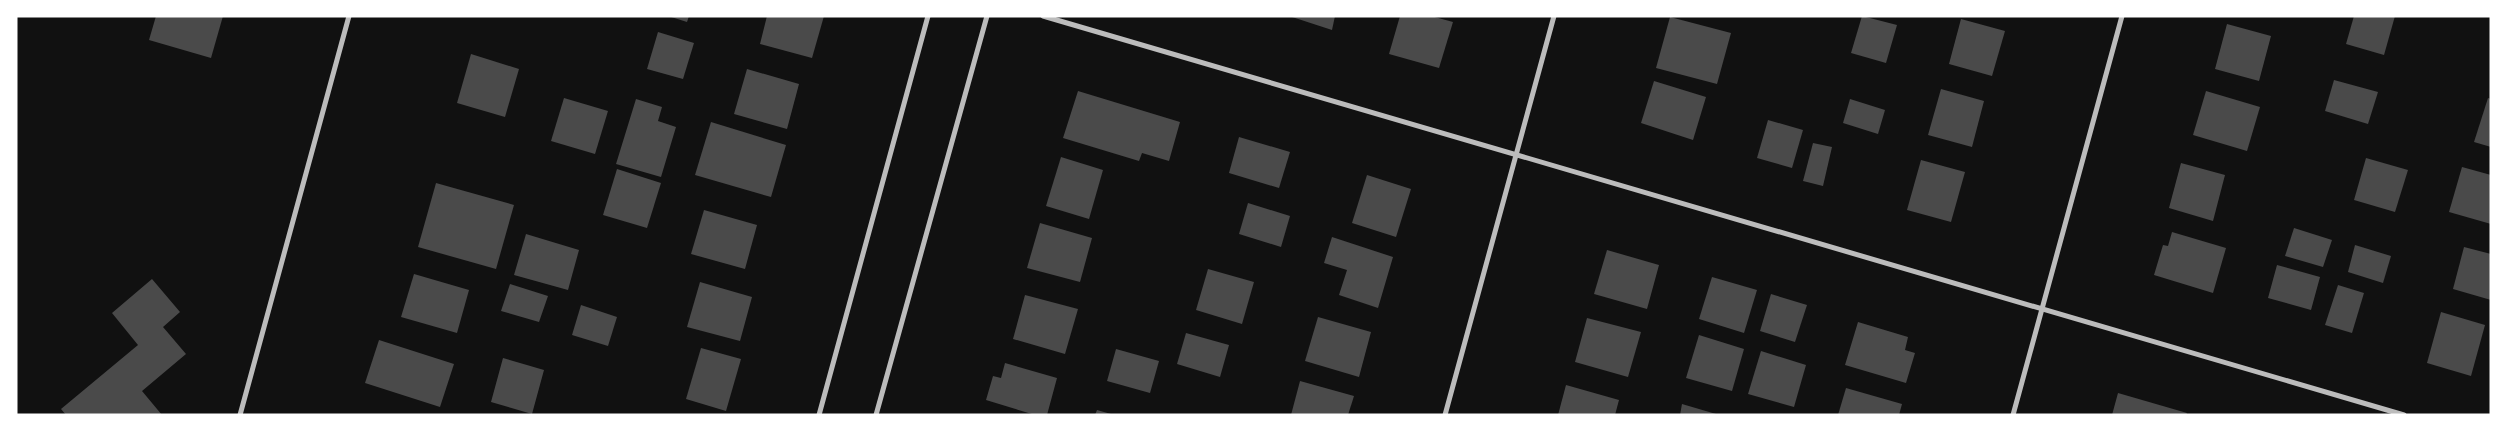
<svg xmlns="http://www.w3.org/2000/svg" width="2507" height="431" viewBox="0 0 2507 431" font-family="'Titillium Web',sans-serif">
	<rect width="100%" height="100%" fill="#111"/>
	<g fill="#4a4a4a">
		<polygon points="156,16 223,16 211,58 149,40"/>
		<polygon points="668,16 689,16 687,22"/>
		<polygon points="767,16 824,16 812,58 760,44"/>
		<polygon points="1289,16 1335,16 1332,30"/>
		<polygon points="1400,16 1431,16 1453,22 1439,68 1389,54"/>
		<polygon points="1862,16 1897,25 1886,63 1851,53"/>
		<polygon points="2354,16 2395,16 2384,55 2346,44"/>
		<polygon points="1670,17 1731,33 1717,84 1656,68"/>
		<polygon points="1961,19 2005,31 1992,76 1949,64"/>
		<polygon points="2227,24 2271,36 2259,81 2215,69"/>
		<polygon points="658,32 694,43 683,79 647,69"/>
		<polygon points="471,54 519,69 505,117 457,103"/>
		<polygon points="747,69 799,84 787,129 734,114"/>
		<polygon points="2334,80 2378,92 2368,124 2325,111"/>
		<polygon points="1654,81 1706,97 1693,140 1641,123"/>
		<polygon points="1941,89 1984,101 1972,147 1928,135"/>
		<polygon points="1078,91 1180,122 1169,161 1142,153 1139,161 1063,138"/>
		<polygon points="2206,91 2260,107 2247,151 2193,135"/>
		<polygon points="564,98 608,111 595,154 551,141"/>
		<polygon points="2488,98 2491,99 2491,147 2474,142"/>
		<polygon points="636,99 662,107 658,121 676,127 661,177 616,164"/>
		<polygon points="1850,99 1885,110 1878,134 1843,123"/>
		<polygon points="1768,120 1803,130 1792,168 1757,158"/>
		<polygon points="711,122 786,145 771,197 695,175"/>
		<polygon points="1239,137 1290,152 1279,188 1229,173"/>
		<polygon points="1813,143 1832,147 1823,186 1803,181"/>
		<polygon points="1061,157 1103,170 1089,219 1046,206"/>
		<polygon points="2366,158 2408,170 2395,212 2354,200"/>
		<polygon points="1921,160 1965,172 1951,222 1907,210"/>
		<polygon points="2181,163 2225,175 2213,221 2169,208"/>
		<polygon points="2462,167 2491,175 2491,224 2449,212"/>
		<polygon points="617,169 661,183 647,228 603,215"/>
		<polygon points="1367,175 1411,189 1396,237 1352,223"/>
		<polygon points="436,183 514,205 496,269 418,247"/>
		<polygon points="1248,203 1290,216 1281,247 1239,234"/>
		<polygon points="704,210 757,225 745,269 691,254"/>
		<polygon points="1040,223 1092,238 1080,282 1027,268"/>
		<polygon points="2294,228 2332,240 2323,267 2285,256"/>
		<polygon points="2172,232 2226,248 2213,293 2154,275 2163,245 2168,246"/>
		<polygon points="526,234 579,250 568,290 514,275"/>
		<polygon points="1332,237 1393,257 1378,308 1339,295 1347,270 1324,263"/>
		<polygon points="2355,245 2391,256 2383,283 2348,272"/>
		<polygon points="2464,247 2491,254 2491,300 2453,289"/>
		<polygon points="1607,250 1659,265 1647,309 1594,294"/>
		<polygon points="2277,265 2320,277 2311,310 2268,298"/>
		<polygon points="1208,269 1254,282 1242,324 1196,310"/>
		<polygon points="414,274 469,290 457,333 401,317"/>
		<polygon points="1712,277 1757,290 1744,333 1699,319"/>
		<polygon points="152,279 180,312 163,327 186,354 142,391 162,415 66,415 61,409 138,345 112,313"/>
		<polygon points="700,282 752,297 740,341 687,327"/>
		<polygon points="510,284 548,296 539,322 501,311"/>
		<polygon points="2338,285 2364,293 2352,333 2325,325"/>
		<polygon points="1771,294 1807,305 1795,342 1760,331"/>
		<polygon points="1025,295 1078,309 1065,354 1013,339"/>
		<polygon points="581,305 617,317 608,346 572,335"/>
		<polygon points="2441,312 2485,325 2471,376 2427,363"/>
		<polygon points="1318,317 1371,332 1359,377 1305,361"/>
		<polygon points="1587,318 1641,332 1628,377 1575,362"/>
		<polygon points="1858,322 1908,337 1905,350 1915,353 1906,383 1845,365"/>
		<polygon points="1186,333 1229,345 1220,377 1177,364"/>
		<polygon points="1699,335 1744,349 1732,391 1686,378"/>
		<polygon points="379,340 454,364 440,407 365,383"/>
		<polygon points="701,348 741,359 726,411 686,399"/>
		<polygon points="1116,349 1159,361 1150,393 1107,381"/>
		<polygon points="1761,351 1806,365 1794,407 1748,394"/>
		<polygon points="503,358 544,370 532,414 491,402"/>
		<polygon points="1005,363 1057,378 1047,415 1035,415 986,400 993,376 1001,378"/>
		<polygon points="1300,381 1354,396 1348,415 1291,415"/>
		<polygon points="1566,385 1619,400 1615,415 1558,415"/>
		<polygon points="1846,388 1902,404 1899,415 1838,415"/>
		<polygon points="2118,393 2187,413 2186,415 2112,415"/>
		<polygon points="1682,404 1716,414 1716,415 1680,415"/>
		<polygon points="1097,410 1111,414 1111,415 1095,415"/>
	</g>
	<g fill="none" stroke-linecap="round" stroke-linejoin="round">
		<g stroke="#bcbcbc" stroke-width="5">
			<polyline points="1043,16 2404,415"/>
			<polyline points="240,415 349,16"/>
			<polyline points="819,415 928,16"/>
			<polyline points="876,415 987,16"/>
			<polyline points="1445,415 1554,16"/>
			<polyline points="2013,415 2122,16"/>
		</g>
	</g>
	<rect width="2507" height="431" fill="none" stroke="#ffffff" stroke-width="35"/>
</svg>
